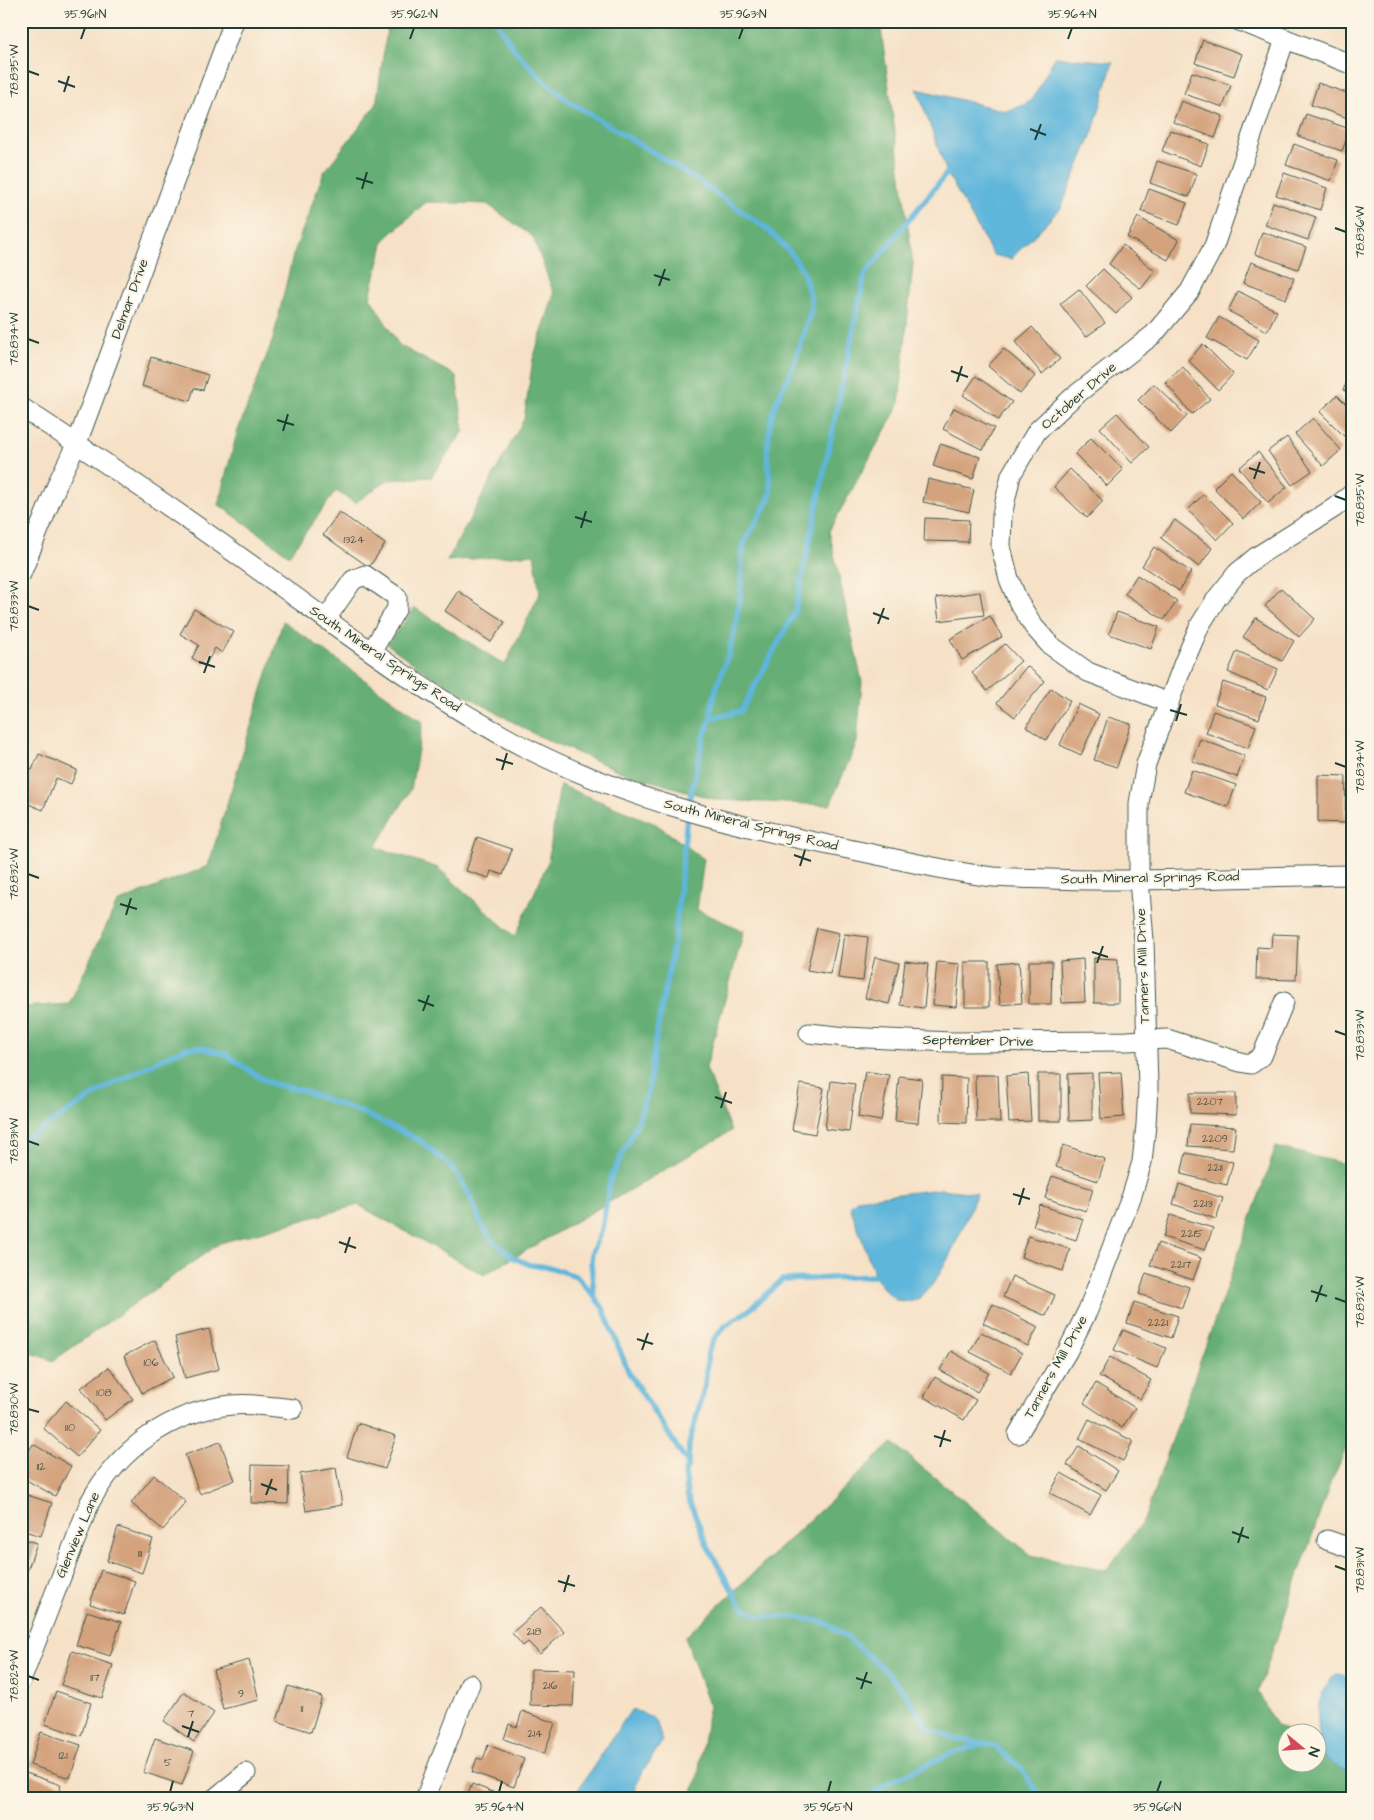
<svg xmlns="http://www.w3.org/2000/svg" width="1374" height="1820" viewBox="0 0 1374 1820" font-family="'Architects Daughter',sans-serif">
	<rect width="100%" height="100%" fill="#fcf5e5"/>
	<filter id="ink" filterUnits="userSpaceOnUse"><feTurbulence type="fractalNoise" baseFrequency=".02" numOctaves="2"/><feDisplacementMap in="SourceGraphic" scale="10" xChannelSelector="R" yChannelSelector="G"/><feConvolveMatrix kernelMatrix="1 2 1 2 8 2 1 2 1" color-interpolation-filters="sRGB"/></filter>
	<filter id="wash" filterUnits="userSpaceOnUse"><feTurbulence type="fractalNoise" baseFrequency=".0096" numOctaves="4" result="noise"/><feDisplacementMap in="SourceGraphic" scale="20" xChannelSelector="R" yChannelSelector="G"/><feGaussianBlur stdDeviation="1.12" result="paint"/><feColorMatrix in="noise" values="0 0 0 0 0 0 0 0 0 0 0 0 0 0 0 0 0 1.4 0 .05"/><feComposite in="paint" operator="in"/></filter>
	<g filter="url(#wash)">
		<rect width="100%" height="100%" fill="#f6e1c7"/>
		<g fill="#65ae75" stroke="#427654">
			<polygon points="386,21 880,22 913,264 899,405 829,531 862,682 857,742 830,805 717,800 624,773 534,734 427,673 387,644 415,608 505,665 540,593 534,554 447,561 524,419 533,359 554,294 533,237 487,204 426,202 384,240 370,297 399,345 456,376 464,431 431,477 388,480 355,503 336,491 289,555 218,504 237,433 273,339 293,255 324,172 376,105 387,29"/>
			<polygon points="283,621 423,722 411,789 376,847 438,868 515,937 548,862 560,785 656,824 704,859 697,910 744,931 706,1068 731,1131 484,1275 358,1205 220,1243 53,1361 21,1349 21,1007 69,1004 117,903 208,866"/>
			<polygon points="1276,1147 1353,1166 1353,1433 1329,1487 1258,1692 1276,1726 1299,1732 1286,1732 1286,1762 1316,1762 1317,1738 1353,1749 1353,1799 691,1799 698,1775 709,1705 685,1637 892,1443 1031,1555 1106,1571 1144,1520"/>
		</g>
		<g fill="#5eb6db" stroke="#3e7a88">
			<polygon points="1055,57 1113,62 1093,131 1061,208 1011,259 993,255 947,173 917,89 1006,111 1024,105 1033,98"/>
			<path d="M 940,1189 L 977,1193 C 967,1216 938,1296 912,1301 C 907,1302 901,1300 896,1300 L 882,1287 L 875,1276 L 850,1206 L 857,1199 Z"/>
			<path d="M 1336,1674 L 1353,1676 L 1353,1773 L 1339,1768 L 1324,1758 C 1317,1728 1311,1697 1336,1674 Z"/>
			<path d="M 631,1710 C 654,1715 657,1718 662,1742 L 643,1771 L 630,1799 L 572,1799 Z"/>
		</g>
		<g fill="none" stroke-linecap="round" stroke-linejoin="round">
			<g stroke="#5eb6db" stroke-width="5.5">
				<polyline points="496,21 513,48 537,74 567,100 688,174 766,228 790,252 803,271 811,299 811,311 793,367 777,400 771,419 767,452 771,492 766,505 745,541 742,553 741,592 735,628 729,653 716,689 711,709 711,718 704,736 688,806 675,936 657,1031 648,1092 637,1124 611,1177 602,1229 592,1252 591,1263 594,1296"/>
				<polyline points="711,718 741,711 795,612 865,274 947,173 953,169"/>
				<polyline points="21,1142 110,1085 174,1053 187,1048 200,1047 225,1054 259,1077 273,1084 300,1090 363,1113 419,1140 448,1164 458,1176 470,1196 481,1223 491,1239 514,1258 530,1265 549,1267 576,1276 594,1296 603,1308 629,1373 688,1464"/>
				<polyline points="875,1276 782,1280 749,1310 725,1326 714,1339 708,1352 705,1385 689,1444 688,1464 685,1472 687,1495 708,1547 739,1602 746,1610 758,1616 797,1617 824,1622 847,1637 886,1671 906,1694 928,1728 955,1739 984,1743 994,1746 1021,1768 1041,1799"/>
				<polyline points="865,1799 895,1779 950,1754 982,1744"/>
			</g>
		</g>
		<g id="blocks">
			<g fill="#d4a27d">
				<polygon points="1203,40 1242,54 1234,76 1195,63"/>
				<polygon points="1192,72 1231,85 1223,107 1184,94"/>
				<polygon points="1318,83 1353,95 1353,120 1311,105"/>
				<polygon points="1181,101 1223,116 1215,138 1173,122"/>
				<polygon points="1306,114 1350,129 1342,151 1298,136"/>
				<polygon points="1170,130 1209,144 1201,166 1162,151"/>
				<polygon points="1294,144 1338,160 1331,181 1286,165"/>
				<polygon points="1157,161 1197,174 1189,197 1150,183"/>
				<polygon points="1284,173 1327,188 1320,210 1276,195"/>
				<polygon points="1149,189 1187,203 1179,225 1141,211"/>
				<polygon points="1273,202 1316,217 1308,240 1265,225"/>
				<polygon points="1138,217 1179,240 1168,260 1127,237"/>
				<polygon points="1262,232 1306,247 1298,269 1255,254"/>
				<polygon points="1123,245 1155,271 1141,289 1109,264"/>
				<polygon points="1251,262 1294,278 1286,299 1243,283"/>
				<polygon points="1103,269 1132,297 1116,314 1086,286"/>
				<polygon points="1079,289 1105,323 1086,337 1060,304"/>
				<polygon points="1238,291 1277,311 1267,331 1228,311"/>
				<polygon points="1219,317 1259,340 1247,360 1207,338"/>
				<polygon points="1032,327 1060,359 1042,374 1015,342"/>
				<polygon points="1203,344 1233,374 1218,390 1188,360"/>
				<polygon points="1004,349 1035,376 1020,394 988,366"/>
				<polygon points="151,357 208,375 203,390 194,388 190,401 142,386"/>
				<polygon points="1183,367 1210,399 1192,414 1165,382"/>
				<polygon points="1353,370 1353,395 1343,390"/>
				<polygon points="976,376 1012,402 998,420 963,395"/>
				<polygon points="1154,384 1187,416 1171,433 1138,400"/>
				<polygon points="1337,395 1353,411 1353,439 1350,442 1320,412"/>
				<polygon points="954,408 994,428 983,450 943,429"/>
				<polygon points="1117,413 1149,447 1132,463 1100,428"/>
				<polygon points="1313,418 1341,450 1323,466 1295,434"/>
				<polygon points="1287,437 1312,471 1292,485 1268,451"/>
				<polygon points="1091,438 1123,470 1107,486 1075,454"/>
				<polygon points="940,444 980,457 973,479 933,466"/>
				<polygon points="1258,452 1287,487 1268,503 1239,468"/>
				<polygon points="1070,469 1103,501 1087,518 1054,487"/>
				<polygon points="1231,471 1261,502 1244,519 1214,488"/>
				<polygon points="928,479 974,490 969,512 923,502"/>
				<polygon points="1204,494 1233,523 1217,540 1188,510"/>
				<polygon points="339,512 385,544 369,567 323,535"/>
				<polygon points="925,518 969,520 968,542 924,541"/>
				<polygon points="1175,520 1212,548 1199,567 1161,538"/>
				<polygon points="1154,547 1191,572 1179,591 1142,566"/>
				<polygon points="1137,575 1177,601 1164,620 1125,594"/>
				<polygon points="1281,588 1315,619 1299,637 1265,606"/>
				<polygon points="458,591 505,622 491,642 445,611"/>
				<polygon points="980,592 984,615 939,621 936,598"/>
				<polygon points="194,609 234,632 222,653 215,648 205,666 192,658 199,645 180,634"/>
				<polygon points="1117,612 1159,627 1151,649 1109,634"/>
				<polygon points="990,616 1002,637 962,660 950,639"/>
				<polygon points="1256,618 1294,641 1282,661 1243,637"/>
				<polygon points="1005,644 1021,661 987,691 972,673"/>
				<polygon points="1237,651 1278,669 1268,690 1228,672"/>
				<polygon points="1027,666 1045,681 1015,717 997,703"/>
				<polygon points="1223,682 1266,697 1259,719 1215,704"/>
				<polygon points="1051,688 1070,701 1046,740 1026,727"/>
				<polygon points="1078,704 1099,714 1081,755 1060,745"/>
				<polygon points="1213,711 1256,726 1248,748 1206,733"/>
				<polygon points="1108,717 1131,724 1117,767 1094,760"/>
				<polygon points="1200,739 1245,756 1237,777 1192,761"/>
				<polygon points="39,754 77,770 71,784 56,778 43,810 21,801 21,796 28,780 26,779 30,769 32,770"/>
				<polygon points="1192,770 1236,785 1228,807 1184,792"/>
				<polygon points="1318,775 1346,776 1345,823 1318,822"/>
				<polygon points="477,837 512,849 503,875 491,871 489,878 466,871"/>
				<polygon points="21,870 28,873 21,889"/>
				<polygon points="817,928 839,933 830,974 807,970"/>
				<polygon points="844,934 868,937 863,981 838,978"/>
				<polygon points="1272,934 1298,935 1296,980 1256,979 1257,947 1271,948"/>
				<polygon points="875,957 899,963 889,1004 865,998"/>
				<polygon points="1094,958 1118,959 1118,1003 1094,1003"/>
				<polygon points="1083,959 1085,1002 1062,1003 1060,961"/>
				<polygon points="905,961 928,964 924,1008 900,1005"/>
				<polygon points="1029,961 1052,961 1051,1004 1029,1004"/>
				<polygon points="937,962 960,964 956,1007 933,1005"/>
				<rect x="965" y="962" width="24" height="45"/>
				<polygon points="1019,962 1022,1003 1000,1005 997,964"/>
				<polygon points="865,1071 889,1075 881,1121 858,1117"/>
				<polygon points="1121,1072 1124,1117 1101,1119 1098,1073"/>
				<polygon points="1092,1073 1092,1120 1069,1121 1068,1074"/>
				<polygon points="1028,1074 1031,1121 1009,1122 1006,1076"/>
				<rect x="1038" y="1074" width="23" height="47"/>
				<polygon points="975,1075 998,1075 1000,1122 976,1122"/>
				<polygon points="899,1076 922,1079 918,1123 895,1121"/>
				<polygon points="942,1077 967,1078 966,1123 941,1122"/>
				<polygon points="831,1081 855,1084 849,1132 825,1129"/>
				<polygon points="800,1084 824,1088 815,1134 792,1130"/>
				<polygon points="1190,1093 1236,1093 1236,1115 1190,1113"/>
				<polygon points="1190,1124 1236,1127 1233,1149 1188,1146"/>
				<polygon points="1063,1145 1105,1159 1098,1181 1056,1167"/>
				<polygon points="1186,1153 1233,1162 1227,1185 1181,1174"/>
				<polygon points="1052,1176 1093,1189 1086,1211 1045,1198"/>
				<polygon points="1179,1184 1223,1198 1216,1219 1173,1204"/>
				<polygon points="1040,1205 1083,1219 1076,1240 1033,1226"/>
				<polygon points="1170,1215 1213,1228 1205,1250 1163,1237"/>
				<polygon points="1028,1236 1070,1249 1063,1271 1021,1257"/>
				<polygon points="1158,1243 1201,1258 1193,1280 1150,1265"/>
				<polygon points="1146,1273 1189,1287 1182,1308 1139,1294"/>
				<polygon points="1012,1276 1055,1295 1046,1316 1003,1297"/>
				<polygon points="1134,1302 1178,1316 1171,1338 1127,1323"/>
				<polygon points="993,1304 1038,1327 1028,1346 983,1323"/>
				<polygon points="209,1329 219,1369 185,1378 175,1337"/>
				<polygon points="1123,1330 1166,1348 1157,1368 1114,1350"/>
				<polygon points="981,1332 1022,1353 1011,1373 970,1352"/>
				<polygon points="155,1340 173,1377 142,1393 124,1356"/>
				<polygon points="951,1351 989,1373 977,1392 940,1370"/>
				<polygon points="1110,1357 1151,1380 1140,1399 1099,1376"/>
				<polygon points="109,1367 133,1399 105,1420 81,1388"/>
				<polygon points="935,1377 976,1400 964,1420 924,1397"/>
				<polygon points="1096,1383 1135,1408 1122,1428 1084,1403"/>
				<polygon points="66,1401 100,1430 77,1457 43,1428"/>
				<polygon points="1089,1419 1133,1441 1123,1461 1079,1439"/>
				<polygon points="358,1423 396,1436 385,1469 347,1457"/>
				<polygon points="220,1442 235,1480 200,1494 185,1455"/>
				<polygon points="33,1444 71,1466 55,1496 21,1477 21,1466"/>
				<polygon points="1079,1446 1118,1471 1106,1490 1067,1465"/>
				<polygon points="252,1465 289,1466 288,1504 251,1503"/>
				<polygon points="336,1468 342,1505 306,1511 300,1474"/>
				<polygon points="1061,1473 1101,1495 1090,1515 1050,1493"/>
				<polygon points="154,1475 186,1502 163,1530 131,1503"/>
				<polygon points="21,1493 52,1503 41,1536 21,1530"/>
				<polygon points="118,1527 153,1539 142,1573 107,1561"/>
				<polygon points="21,1538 37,1543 25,1577 21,1576"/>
				<polygon points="101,1570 135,1581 124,1615 90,1604"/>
				<polygon points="541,1607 564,1632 540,1654 528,1642 523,1646 512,1633"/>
				<polygon points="87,1611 121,1622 110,1656 76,1645"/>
				<polygon points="72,1651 113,1665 102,1698 61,1685"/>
				<polygon points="249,1660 259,1700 223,1709 213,1670"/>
				<polygon points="531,1669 575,1670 573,1706 530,1705"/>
				<polygon points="288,1686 322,1697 311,1732 277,1721"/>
				<polygon points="56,1691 91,1703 81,1736 45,1724"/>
				<polygon points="184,1692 214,1713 194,1742 164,1721"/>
				<polygon points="522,1711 555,1723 544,1754 504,1739 509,1724 517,1727"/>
				<polygon points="41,1732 81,1745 70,1778 30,1765"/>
				<polygon points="155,1738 194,1751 182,1785 143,1772"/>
				<polygon points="488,1745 524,1759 514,1787 472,1772 477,1758 483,1760"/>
				<polygon points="26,1773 61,1785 56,1799 21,1799 21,1787"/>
				<polygon points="472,1784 510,1799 466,1799"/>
			</g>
		</g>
	</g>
	<g filter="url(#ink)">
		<use href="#blocks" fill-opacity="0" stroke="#3f564a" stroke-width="1"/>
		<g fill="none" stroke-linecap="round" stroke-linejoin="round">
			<g stroke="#3f564a" stroke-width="21">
				<g id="minor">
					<polyline points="1239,21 1353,65"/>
					<path d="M 21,407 C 105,462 187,518 268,577 C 351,637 433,700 524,747 C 629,801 743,828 858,851 C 903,860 948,872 994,877 C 1026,879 1058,879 1089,880 C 1177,881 1265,876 1353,875"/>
					<polyline points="21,574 59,480 77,443 234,21"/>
					<polyline points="326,619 353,580 365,575 397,597 397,608 372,651"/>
					<polyline points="1169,703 1088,672 1050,645 1034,627 1018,601 1009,579 1001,547 1002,515 1011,475 1037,431 1073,397 1154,334 1190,291 1214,246 1285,39"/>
					<polyline points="809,1033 846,1037 950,1042 1127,1041 1167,1039 1240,1062 1251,1064 1262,1056 1284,1002"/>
					<polyline points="1018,1434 1067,1352 1088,1310 1132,1195 1142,1162 1146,1125 1148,1088 1144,940 1139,880 1139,803 1146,764 1184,662 1200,625 1217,598 1237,573 1256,557 1334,508 1353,493"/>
					<polyline points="1327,1540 1353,1549"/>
					<path d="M 21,1681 L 90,1502 C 119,1449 171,1411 232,1405 C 253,1403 273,1407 293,1409"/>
					<polyline points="214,1799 246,1773"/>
					<polyline points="425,1799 470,1684"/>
				</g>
			</g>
			<use href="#minor" stroke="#fff" stroke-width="19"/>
		</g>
	</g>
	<path fill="none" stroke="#1f3d34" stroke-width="2" d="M 81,39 L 85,28M 410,39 L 414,28M 739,39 L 743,28M 1068,39 L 1072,28M 28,71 L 39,75M 58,81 L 75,87M 64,92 L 69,76M 1030,129 L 1046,135M 1035,140 L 1041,124M 356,178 L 373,183M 362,189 L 367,172M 1335,228 L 1346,232M 654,275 L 670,280M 659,286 L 665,269M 28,339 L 39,343M 951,371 L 968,377M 957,382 L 962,366M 277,420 L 294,425M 283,431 L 288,414M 1249,468 L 1265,473M 1254,479 L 1260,462M 1335,496 L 1346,500M 575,517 L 592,522M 581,528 L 586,511M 28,606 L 39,610M 873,613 L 889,619M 878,624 L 884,608M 199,662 L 215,667M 204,673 L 210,656M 1170,710 L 1187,715M 1176,721 L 1181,704M 496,759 L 513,764M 1335,763 L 1346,767M 502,770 L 507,753M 794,855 L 811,861M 800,866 L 805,850M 28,874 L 39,878M 120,904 L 137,909M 126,915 L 131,898M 1092,952 L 1108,957M 1097,963 L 1103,946M 418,1000 L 434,1006M 423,1011 L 429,995M 1335,1031 L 1346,1035M 715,1097 L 732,1103M 721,1108 L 726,1092M 28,1141 L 39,1145M 1013,1194 L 1030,1199M 1019,1205 L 1024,1188M 339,1242 L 356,1248M 345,1253 L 350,1237M 1311,1291 L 1327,1296M 1335,1298 L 1346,1302M 1316,1302 L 1322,1285M 637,1339 L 653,1344M 642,1350 L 648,1333M 28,1409 L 39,1412M 934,1436 L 951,1441M 940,1447 L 945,1430M 261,1484 L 277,1490M 266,1495 L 272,1479M 1232,1532 L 1249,1538M 1238,1543 L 1243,1527M 1335,1566 L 1346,1570M 558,1581 L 575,1586M 564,1592 L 569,1575M 28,1676 L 39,1680M 856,1678 L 872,1683M 861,1689 L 867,1672M 182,1726 L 199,1732M 188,1737 L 193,1721M 170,1792 L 173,1781M 499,1792 L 502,1781M 828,1792 L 831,1781M 1157,1792 L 1161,1781"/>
	<g text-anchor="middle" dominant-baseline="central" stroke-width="4.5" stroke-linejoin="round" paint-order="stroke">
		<g font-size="11" fill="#4c5646">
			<text x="354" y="539">1324</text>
			<text x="1210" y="1101">2207</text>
			<text x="1215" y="1138">2209</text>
			<text x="1215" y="1167">2211</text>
			<text x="1203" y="1203">2213</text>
			<text x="1192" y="1233">2215</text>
			<text x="1181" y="1264">2217</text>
			<text x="1158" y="1322">2221</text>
			<text x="151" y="1362">106</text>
			<text x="104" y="1392">108</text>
			<text x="70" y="1427">110</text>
			<text x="41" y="1466">112</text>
			<text x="140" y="1553">111</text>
			<text x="534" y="1631">218</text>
			<text x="95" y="1677">117</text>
			<text x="550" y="1685">216</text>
			<text x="241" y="1693">9</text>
			<text x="302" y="1708">11</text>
			<text x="191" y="1713">7</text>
			<text x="535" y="1733">214</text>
			<text x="63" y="1755">121</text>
			<text x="168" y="1762">5</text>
		</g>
		<g font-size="14" fill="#1f3d34" stroke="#fcf5e5">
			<text transform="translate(130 299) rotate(-70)">Delmar Drive</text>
			<text transform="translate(1079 396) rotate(-41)">October Drive</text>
			<text transform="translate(385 659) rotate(34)">South Mineral Springs Road</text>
			<text transform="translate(751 825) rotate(14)">South Mineral Springs Road</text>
			<text transform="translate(1150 878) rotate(-1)">South Mineral Springs Road</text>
			<text transform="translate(1143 966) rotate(-92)">Tanners Mill Drive</text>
			<text transform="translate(978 1041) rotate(1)">September Drive</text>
			<text transform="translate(1056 1367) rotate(-61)">Tanners Mill Drive</text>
			<text transform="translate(78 1535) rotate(-67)">Glenview Lane</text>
		</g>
	</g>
	<rect width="1374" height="1820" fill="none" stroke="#fcf5e5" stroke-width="55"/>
	<g transform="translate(1302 1748) rotate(108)"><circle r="24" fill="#fcf5e5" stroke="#a4ab9e"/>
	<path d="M0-4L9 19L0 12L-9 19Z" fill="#d1495b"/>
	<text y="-8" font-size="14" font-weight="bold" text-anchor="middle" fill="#1f3d34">N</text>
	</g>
	<rect x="28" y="28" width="1318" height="1764" fill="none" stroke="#1f3d34" stroke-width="2"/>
	<g font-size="12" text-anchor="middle" fill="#1f3d34">
		<text x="85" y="18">35.961°N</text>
		<text x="414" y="18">35.962°N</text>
		<text x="743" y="18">35.963°N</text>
		<text x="1072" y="18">35.964°N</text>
		<text transform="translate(14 71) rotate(-90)" y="4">78.835°W</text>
		<text transform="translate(1360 232) rotate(-90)" y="4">78.836°W</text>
		<text transform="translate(14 339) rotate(-90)" y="4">78.834°W</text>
		<text transform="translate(1360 500) rotate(-90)" y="4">78.835°W</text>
		<text transform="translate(14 606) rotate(-90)" y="4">78.833°W</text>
		<text transform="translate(1360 767) rotate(-90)" y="4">78.834°W</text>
		<text transform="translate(14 874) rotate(-90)" y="4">78.832°W</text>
		<text transform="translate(1360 1035) rotate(-90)" y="4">78.833°W</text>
		<text transform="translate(14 1141) rotate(-90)" y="4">78.831°W</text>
		<text transform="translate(1360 1302) rotate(-90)" y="4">78.832°W</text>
		<text transform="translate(14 1409) rotate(-90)" y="4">78.830°W</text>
		<text transform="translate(1360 1570) rotate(-90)" y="4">78.831°W</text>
		<text transform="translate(14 1676) rotate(-90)" y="4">78.829°W</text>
		<text x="170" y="1811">35.963°N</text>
		<text x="499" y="1811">35.964°N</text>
		<text x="828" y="1811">35.965°N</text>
		<text x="1157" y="1811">35.966°N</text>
	</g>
</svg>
